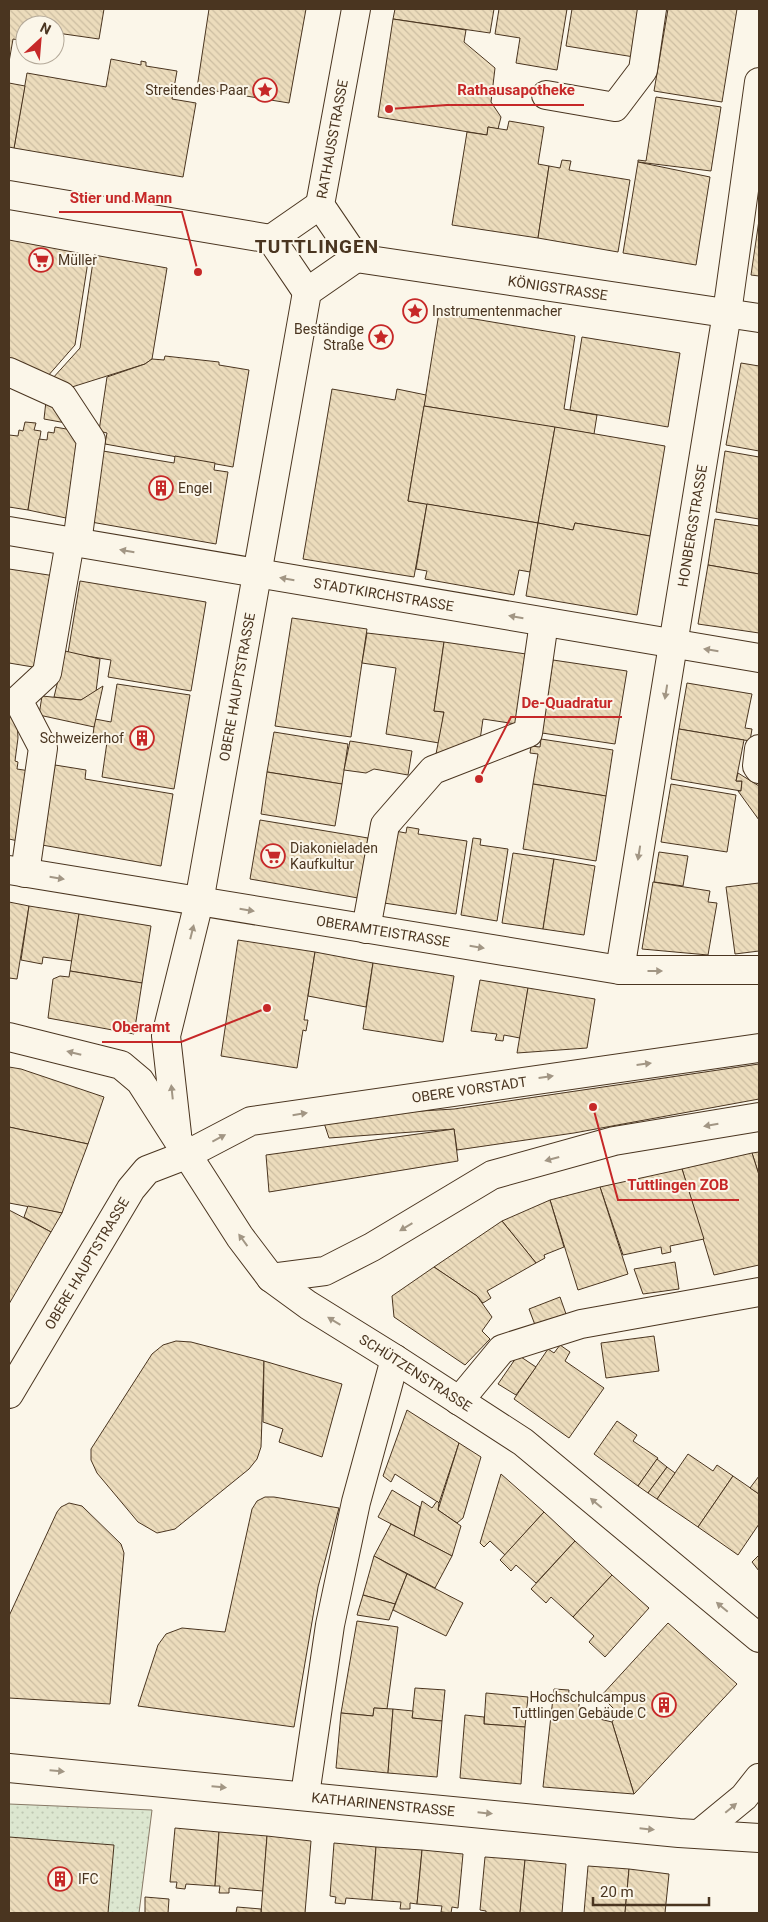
<svg xmlns="http://www.w3.org/2000/svg" width="768" height="1922" viewBox="0 0 768 1922" font-family="Roboto,sans-serif">
	<defs>
		<pattern id="grass-dots" width="8" height="8" patternUnits="userSpaceOnUse" patternTransform="scale(1.25)"><rect width="8" height="8" fill="#dce7d0"/><path d="M2 2h.1M6 6h.1" fill="none" stroke="#bec7b2" stroke-width="1.8" stroke-linecap="round"/></pattern>
		<pattern id="building-back-hatch" width="6" height="6" patternUnits="userSpaceOnUse" patternTransform="scale(1.25)"><rect width="6" height="6" fill="#ecdcbc"/><path d="M-1 5l2 2M0 0l6 6M5-1l2 2" fill="none" stroke="#ccbda1"/></pattern>
	</defs>
	<rect width="100%" height="100%" fill="#fbf6e9"/>
	<polygon fill="url(#grass-dots)" stroke="#887966" points="9,1804 152,1810 139,1913 9,1913"/>
	<g fill="url(#building-back-hatch)" stroke="#4a3520">
		<polygon points="9,9 104,9 99,39 57,33 55,44 55,25 25,25 25,41 13,39 9,62"/>
		<polygon points="209,9 306,9 289,103 197,88"/>
		<polygon points="395,9 494,9 490,33 393,19"/>
		<polygon points="499,9 567,9 557,70 516,63 520,38 495,34"/>
		<polygon points="572,9 642,9 634,57 566,46"/>
		<polygon points="668,9 737,9 722,102 654,91"/>
		<polygon points="393,19 466,30 464,42 495,68 491,102 501,117 498,129 488,127 487,135 378,117"/>
		<polygon points="111,59 141,65 141,61 146,62 146,66 177,71 172,99 196,103 183,177 14,148 27,73 106,87"/>
		<polygon points="9,83 25,86 14,148 9,147"/>
		<polygon points="656,97 721,107 711,171 638,162 638,160 646,161"/>
		<polygon points="509,121 544,127 538,164 549,166 538,238 452,225 467,132 487,135 488,127 507,130"/>
		<polygon points="562,160 571,161 569,170 630,180 618,252 538,238 549,166 560,168"/>
		<polygon points="638,162 710,177 696,265 623,253"/>
		<polygon points="759,220 759,276 751,275"/>
		<polygon points="9,240 89,255 75,345 47,377 9,361"/>
		<polygon points="94,255 167,268 152,359 145,364 72,387 52,379 80,348"/>
		<polygon points="439,313 575,336 564,409 597,415 594,434 424,406"/>
		<polygon points="582,337 680,353 668,427 570,410"/>
		<polygon points="165,356 219,362 219,365 249,370 233,467 105,444 107,433 99,431 107,377 145,364 152,359 164,360"/>
		<polygon points="741,363 759,366 759,451 726,445"/>
		<polygon points="332,389 395,400 397,389 426,395 408,501 427,504 414,577 303,559"/>
		<polygon points="46,401 51,402 66,423 44,419"/>
		<polygon points="424,406 555,427 538,523 408,501"/>
		<polygon points="25,422 36,423 34,430 41,431 28,510 9,507 9,435 18,436 19,430 23,431"/>
		<polygon points="55,427 72,430 80,440 66,518 28,510 39,439 47,440 48,432 54,433"/>
		<polygon points="555,427 665,446 650,536 575,523 573,530 538,523"/>
		<polygon points="103,451 174,463 175,456 215,463 214,470 228,472 216,544 91,522"/>
		<polygon points="725,451 759,457 759,519 716,512"/>
		<polygon points="427,504 538,523 530,572 519,570 514,595 425,579 427,571 416,569"/>
		<polygon points="715,519 759,526 759,574 708,565"/>
		<polygon points="538,523 573,530 575,523 650,536 637,615 526,596"/>
		<polygon points="708,565 759,574 759,633 698,624"/>
		<polygon points="9,569 55,576 43,647 33,667 9,663"/>
		<polygon points="80,581 206,602 191,691 108,677 111,660 68,653"/>
		<polygon points="292,618 367,629 351,737 275,726"/>
		<polygon points="367,633 444,642 434,711 444,712 439,743 386,734 396,668 362,663"/>
		<polygon points="444,642 526,654 516,724 483,719 480,740 436,754 444,712 434,711"/>
		<polygon points="65,651 100,659 96,692 81,700 54,697"/>
		<polygon points="553,660 627,671 615,744 542,733"/>
		<polygon points="687,683 752,694 745,728 752,729 750,741 679,729"/>
		<polygon points="117,684 190,695 174,789 102,777 107,742 93,735 95,719 111,722"/>
		<polygon points="103,686 94,727 39,715 42,696 81,700"/>
		<polygon points="9,717 17,718 18,738 15,761 18,762 17,769 30,771 18,841 9,839"/>
		<polygon points="679,729 744,740 736,781 742,781 741,791 671,779"/>
		<polygon points="274,732 348,744 342,784 267,772"/>
		<polygon points="541,739 613,750 606,796 533,784 538,754 530,753 531,746 540,747"/>
		<polygon points="350,741 412,751 408,775 374,769 366,773 344,770"/>
		<polygon points="55,765 86,770 85,779 173,794 161,866 42,845"/>
		<polygon points="267,772 342,784 335,826 261,814"/>
		<polygon points="738,773 759,786 759,820 738,791 741,791 742,781 736,781"/>
		<polygon points="533,784 606,796 596,861 523,849"/>
		<polygon points="671,784 736,795 727,852 661,842"/>
		<polygon points="260,820 368,838 358,898 250,879"/>
		<polygon points="407,827 419,829 418,834 467,841 456,914 384,903 395,831 406,833"/>
		<polygon points="473,838 481,839 480,845 508,849 497,921 461,915"/>
		<polygon points="659,852 688,856 683,886 654,882"/>
		<polygon points="513,853 554,859 543,929 502,923"/>
		<polygon points="554,859 595,866 584,935 543,929"/>
		<polygon points="653,882 710,891 708,902 717,903 708,955 642,949"/>
		<polygon points="759,883 759,951 735,954 726,887"/>
		<polygon points="9,902 29,906 17,979 9,978"/>
		<polygon points="29,906 79,914 72,961 43,957 42,964 21,960"/>
		<polygon points="79,914 151,926 142,983 70,971"/>
		<polygon points="238,940 315,952 304,1020 308,1020 306,1031 303,1030 297,1068 221,1056"/>
		<polygon points="315,952 373,963 366,1007 308,996"/>
		<polygon points="373,963 454,976 443,1042 363,1029"/>
		<polygon points="70,971 142,983 134,1034 48,1018 53,979 60,976 69,977"/>
		<polygon points="480,980 528,988 520,1038 504,1035 503,1041 495,1040 497,1034 471,1031"/>
		<polygon points="528,988 595,999 587,1048 517,1053"/>
		<polygon points="759,1064 759,1099 574,1133 457,1150 454,1129 329,1138 322,1117 454,1109"/>
		<polygon points="9,1067 21,1069 104,1097 88,1144 9,1127"/>
		<polygon points="9,1127 88,1144 62,1213 9,1203"/>
		<polygon points="454,1129 458,1161 269,1192 266,1155"/>
		<polygon points="759,1152 759,1175 752,1153"/>
		<polygon points="752,1153 759,1175 759,1265 714,1275 682,1169"/>
		<polygon points="682,1169 704,1239 670,1246 671,1252 662,1254 661,1247 623,1255 600,1187"/>
		<polygon points="600,1187 628,1274 578,1290 550,1200"/>
		<polygon points="550,1200 564,1247 544,1255 545,1258 536,1263 502,1221"/>
		<polygon points="28,1206 62,1213 51,1232 24,1217"/>
		<polygon points="9,1210 51,1232 9,1304"/>
		<polygon points="502,1221 536,1263 487,1291 491,1298 483,1303 477,1296 434,1267"/>
		<polygon points="675,1262 679,1289 643,1294 634,1269"/>
		<polygon points="434,1267 477,1296 492,1317 482,1331 490,1339 465,1365 394,1317 392,1296"/>
		<polygon points="560,1297 566,1314 535,1325 529,1309"/>
		<polygon points="654,1336 659,1371 606,1378 601,1343"/>
		<polygon points="176,1341 191,1342 264,1361 261,1447 257,1459 249,1469 175,1529 157,1533 138,1522 97,1473 91,1460 91,1449 152,1354 163,1345"/>
		<polygon points="560,1345 570,1352 565,1361 604,1388 569,1438 514,1399 548,1349 554,1353"/>
		<polygon points="518,1355 536,1367 516,1395 498,1384"/>
		<polygon points="264,1361 342,1384 322,1457 279,1442 283,1429 263,1422"/>
		<polygon points="407,1410 459,1443 439,1503 395,1474 391,1482 383,1476"/>
		<polygon points="617,1421 637,1435 633,1441 658,1458 638,1486 594,1454"/>
		<polygon points="459,1443 481,1457 463,1518 457,1523 438,1510"/>
		<polygon points="688,1454 713,1471 717,1465 733,1476 698,1527 657,1499"/>
		<polygon points="657,1459 667,1467 648,1493 638,1486"/>
		<polygon points="667,1467 675,1473 657,1499 648,1493"/>
		<polygon points="501,1474 544,1512 505,1555 490,1541 484,1547 480,1543"/>
		<polygon points="733,1476 759,1494 759,1524 738,1555 698,1527"/>
		<polygon points="759,1476 759,1494 750,1488"/>
		<polygon points="392,1490 420,1507 414,1536 378,1517"/>
		<polygon points="265,1497 274,1497 339,1508 318,1587 294,1727 138,1706 158,1645 166,1634 182,1628 225,1632 252,1509 257,1501"/>
		<polygon points="422,1501 432,1508 437,1501 439,1503 438,1510 461,1526 452,1556 414,1536"/>
		<polygon points="69,1503 82,1506 121,1544 124,1553 110,1704 9,1698 9,1616 57,1512 61,1507"/>
		<polygon points="544,1512 575,1541 536,1583 516,1565 511,1571 500,1560"/>
		<polygon points="391,1524 452,1556 435,1588 374,1556"/>
		<polygon points="575,1541 612,1575 573,1617 551,1597 546,1603 531,1589"/>
		<polygon points="759,1555 759,1571 752,1562"/>
		<polygon points="374,1556 407,1574 395,1604 363,1595"/>
		<polygon points="407,1574 463,1603 446,1636 393,1610"/>
		<polygon points="612,1575 649,1608 605,1657 589,1642 594,1636 573,1617"/>
		<polygon points="363,1595 395,1604 389,1620 357,1615"/>
		<polygon points="357,1621 398,1627 387,1709 374,1708 373,1716 341,1713"/>
		<polygon points="668,1623 737,1684 634,1794 612,1722 618,1713 601,1696"/>
		<polygon points="415,1688 445,1690 442,1721 412,1718"/>
		<polygon points="554,1689 569,1690 568,1699 579,1699 579,1714 612,1722 634,1794 543,1787"/>
		<polygon points="486,1693 528,1697 525,1727 484,1724"/>
		<polygon points="374,1708 393,1709 388,1773 336,1768 341,1713 373,1716"/>
		<polygon points="393,1709 413,1711 412,1718 442,1721 437,1777 388,1773"/>
		<polygon points="465,1715 484,1717 484,1724 525,1727 521,1784 460,1778"/>
		<polygon points="175,1828 219,1832 215,1886 186,1884 185,1889 176,1888 177,1882 170,1882"/>
		<polygon points="219,1832 267,1836 263,1891 229,1888 229,1893 219,1893 220,1886 215,1886"/>
		<polygon points="267,1836 311,1841 305,1913 261,1913"/>
		<polygon points="9,1837 114,1845 108,1913 9,1913"/>
		<polygon points="334,1843 376,1847 372,1900 346,1898 345,1904 335,1903 336,1897 330,1896"/>
		<polygon points="376,1847 422,1850 417,1904 410,1903 410,1909 400,1909 401,1902 372,1900"/>
		<polygon points="422,1850 463,1854 458,1908 452,1907 451,1913 441,1912 442,1906 417,1904"/>
		<polygon points="485,1857 525,1860 520,1913 486,1913 486,1911 480,1910"/>
		<polygon points="525,1860 566,1864 562,1913 520,1913"/>
		<polygon points="588,1866 629,1869 625,1913 584,1913"/>
		<polygon points="629,1869 669,1874 665,1913 625,1913"/>
		<polygon points="145,1897 169,1899 168,1913 145,1913"/>
		<polygon points="237,1907 261,1909 261,1913 236,1913"/>
	</g>
	<g fill="none" stroke-linecap="round" stroke-linejoin="round">
		<g stroke="#4a3520" stroke-width="30">
			<g id="minor">
				<polyline points="546,95 615,107 643,70 652,9"/>
				<polyline points="9,195 271,239"/>
				<path id="s1" d="M 356,258 L 759,318"/>
				<path id="s2" d="M 356,258 L 320,205 L 356,9"/>
				<polyline points="307,292 271,239 320,205"/>
				<polyline points="9,372 62,396 91,440 77,543"/>
				<path id="s3" d="M 9,531 L 759,658"/>
				<polyline points="759,749 757,766 759,769"/>
				<path id="s4" d="M 9,870 L 620,970 L 759,970"/>
				<polyline points="25,873 43,748 18,700 47,673 70,542"/>
				<polyline points="366,929 385,825 433,770 528,733 544,622"/>
				<path id="s5" d="M 620,970 L 727,313 L 759,82"/>
				<path id="s6" d="M 9,1037 L 121,1065 L 140,1081 L 240,1237 L 271,1278 L 308,1305 L 395,1359 L 523,1442 L 759,1638"/>
				<path id="s7" d="M 177,1134 L 166,1036 L 199,902 L 307,292 L 356,258"/>
				<polyline points="271,1278 325,1271 372,1247 492,1175 614,1141 759,1117"/>
				<path id="s8" d="M 9,1394 L 131,1189 L 147,1170 L 186,1155 L 251,1121 L 759,1048"/>
				<polyline points="459,1401 502,1349 581,1324 759,1292"/>
				<path id="s9" d="M 9,1768 L 679,1833 L 759,1838"/>
				<polyline points="305,1795 330,1625 356,1502 395,1359"/>
				<polyline points="699,1834 744,1797 759,1778"/>
			</g>
		</g>
		<use href="#minor" stroke="#fbf6e9" stroke-width="28"/>
	</g>
	<defs><path id="oneway-solid" d="M-6-.8H1V-3.2L6.5 0L1 3.2V.8H-6Z" transform="scale(1.25)"/></defs>
	<g fill="#a29684">
		<use href="#oneway-solid" transform="translate(127 551) rotate(-170)"/>
		<use href="#oneway-solid" transform="translate(287 579) rotate(-170)"/>
		<use href="#oneway-solid" transform="translate(516 617) rotate(-170)"/>
		<use href="#oneway-solid" transform="translate(711 650) rotate(-171)"/>
		<use href="#oneway-solid" transform="translate(666 692) rotate(99)"/>
		<use href="#oneway-solid" transform="translate(639 853) rotate(99)"/>
		<use href="#oneway-solid" transform="translate(57 878) rotate(9)"/>
		<use href="#oneway-solid" transform="translate(247 910) rotate(9)"/>
		<use href="#oneway-solid" transform="translate(192 932) rotate(-76)"/>
		<use href="#oneway-solid" transform="translate(477 947) rotate(9)"/>
		<use href="#oneway-solid" transform="translate(655 971)"/>
		<use href="#oneway-solid" transform="translate(74 1053) rotate(-166)"/>
		<use href="#oneway-solid" transform="translate(644 1064) rotate(-7)"/>
		<use href="#oneway-solid" transform="translate(546 1077) rotate(-8)"/>
		<use href="#oneway-solid" transform="translate(172 1092) rotate(-96)"/>
		<use href="#oneway-solid" transform="translate(300 1114) rotate(-9)"/>
		<use href="#oneway-solid" transform="translate(711 1125) rotate(170)"/>
		<use href="#oneway-solid" transform="translate(219 1138) rotate(-28)"/>
		<use href="#oneway-solid" transform="translate(552 1159) rotate(165)"/>
		<use href="#oneway-solid" transform="translate(406 1227) rotate(149)"/>
		<use href="#oneway-solid" transform="translate(243 1240) rotate(-126)"/>
		<use href="#oneway-solid" transform="translate(334 1321) rotate(-149)"/>
		<use href="#oneway-solid" transform="translate(596 1503) rotate(-140)"/>
		<use href="#oneway-solid" transform="translate(722 1607) rotate(-140)"/>
		<use href="#oneway-solid" transform="translate(57 1771) rotate(5)"/>
		<use href="#oneway-solid" transform="translate(219 1787) rotate(5)"/>
		<use href="#oneway-solid" transform="translate(731 1808) rotate(-40)"/>
		<use href="#oneway-solid" transform="translate(485 1813) rotate(6)"/>
		<use href="#oneway-solid" transform="translate(647 1829) rotate(6)"/>
	</g>
	<defs>
		<g id="sight-ring" transform="scale(1.25)"><circle r="9.5" fill="#fbf6e9" stroke="#c62828" stroke-width="1.5"/><path d="M0-6L1.8-2.2L6-1.7L2.9 1.2L3.7 5.4L0 3.3L-3.7 5.4L-2.9 1.2L-6-1.7L-1.8-2.2Z" fill="#c62828"/></g>
		<g id="supermarket-ring" transform="scale(1.25)"><circle r="9.5" fill="#fbf6e9" stroke="#c62828" stroke-width="1.5"/><path d="M-6-5.5h2.5l.6 2H6L4.5 2H-2.5L-4.4-4H-6ZM-1.5 3.2a1.3 1.3 0 1 0 .1 0ZM3 3.2a1.3 1.3 0 1 0 .1 0Z" fill="#c62828"/></g>
		<g id="building-ring" transform="scale(1.25)"><circle r="9.5" fill="#fbf6e9" stroke="#c62828" stroke-width="1.5"/><path d="M-4-6H4V6H1V3H-1V6H-4ZM-2.5-4.3h1.7v1.8h-1.7ZM.8-4.3h1.7v1.8H.8ZM-2.5-1h1.7V.8h-1.7ZM.8-1h1.7V.8H.8Z" fill="#c62828"/></g>
	</defs>
	<g fill-rule="evenodd">
		<use href="#sight-ring" x="265" y="90"/>
		<use href="#supermarket-ring" x="41" y="260"/>
		<use href="#sight-ring" x="415" y="311"/>
		<use href="#sight-ring" x="381" y="337"/>
		<use href="#building-ring" x="161" y="488"/>
		<use href="#building-ring" x="142" y="738"/>
		<use href="#supermarket-ring" x="273" y="856"/>
		<use href="#building-ring" x="664" y="1705"/>
		<use href="#building-ring" x="60" y="1879"/>
	</g>
	<g text-anchor="middle" dominant-baseline="central" stroke-width="4" stroke-linejoin="round" paint-order="stroke">
		<g font-size="14" fill="#4a3520" stroke="#fbf6e9" text-anchor="start">
			<text x="248" y="90" text-anchor="end">Streitendes Paar</text>
			<text x="58" y="260">Müller</text>
			<text x="432" y="311">Instrumentenmacher</text>
			<text x="364" y="329" text-anchor="end">Beständige<tspan x="364" dy="16">Straße</tspan></text>
			<text x="178" y="488">Engel</text>
			<text x="124" y="738" text-anchor="end">Schweizerhof</text>
			<text x="290" y="848">Diakonieladen<tspan x="290" dy="16">Kaufkultur</tspan></text>
			<text x="646" y="1697" text-anchor="end">Hochschulcampus<tspan x="646" dy="16">Tuttlingen Gebäude C</tspan></text>
			<text x="78" y="1879">IFC</text>
		</g>
		<g font-size="14" fill="#4a3520" stroke="#fbf6e9">
			<text stroke="none"><textPath href="#s2" startOffset="131">RATHAUSSTRASSE</textPath></text>
			<text stroke="none"><textPath href="#s1" startOffset="204">KÖNIGSTRASSE</textPath></text>
			<text stroke="none"><textPath href="#s5" startOffset="450">HONBERGSTRASSE</textPath></text>
			<text stroke="none"><textPath href="#s3" startOffset="380">STADTKIRCHSTRASSE</textPath></text>
			<text stroke="none"><textPath href="#s7" startOffset="455">OBERE HAUPTSTRASSE</textPath></text>
			<text stroke="none"><textPath href="#s4" startOffset="379">OBERAMTEISTRASSE</textPath></text>
			<text stroke="none"><textPath href="#s8" startOffset="599">OBERE VORSTADT</textPath></text>
			<text stroke="none"><textPath href="#s8" startOffset="152">OBERE HAUPTSTRASSE</textPath></text>
			<text stroke="none"><textPath href="#s6" startOffset="550">SCHÜTZENSTRASSE</textPath></text>
			<text stroke="none"><textPath href="#s9" startOffset="376">KATHARINENSTRASSE</textPath></text>
		</g>
		<g font-size="19" font-weight="bold" letter-spacing="1" fill="#4a3520" stroke="#fbf6e9">
			<text x="317" y="246">TUTTLINGEN</text>
		</g>
	</g>
	<path fill="none" stroke="#c62828" stroke-width="2" d="M389 109L447 105H584M198 272L182 212H59M479 779L511 717H622M267 1008L181 1042H102M593 1107L618 1200H739"/>
	<g fill="#c62828" stroke="#fbf6e9" stroke-width="2">
		<circle cx="389" cy="109" r="5"/>
		<circle cx="198" cy="272" r="5"/>
		<circle cx="479" cy="779" r="5"/>
		<circle cx="267" cy="1008" r="5"/>
		<circle cx="593" cy="1107" r="5"/>
	</g>
	<g font-size="15" text-anchor="middle" font-weight="bold" fill="#c62828" stroke="#fbf6e9" stroke-width="4" stroke-linejoin="round" paint-order="stroke">
		<text x="516" y="95">Rathausapotheke</text>
		<text x="121" y="203">Stier und Mann</text>
		<text x="567" y="708">De-Quadratur</text>
		<text x="141" y="1032">Oberamt</text>
		<text x="678" y="1190">Tuttlingen ZOB</text>
	</g>
	<rect width="768" height="1922" fill="none" stroke="#4a3520" stroke-width="20"/>
	<g transform="translate(40 40) rotate(26)"><circle r="24" fill="#fbf6e9" stroke="#b4a999"/>
	<path d="M0-4L9 19L0 12L-9 19Z" fill="#c62828"/>
	<text y="-8" font-size="14" font-weight="bold" text-anchor="middle" fill="#4a3520">N</text>
	</g>
	<path d="M593 1897v8h116v-8" fill="none" stroke="#4a3520" stroke-width="2.5"/>
	<text x="600" y="1897" font-size="15" fill="#4a3520" stroke="#fbf6e9" stroke-width="4" paint-order="stroke">20 m</text>
</svg>
